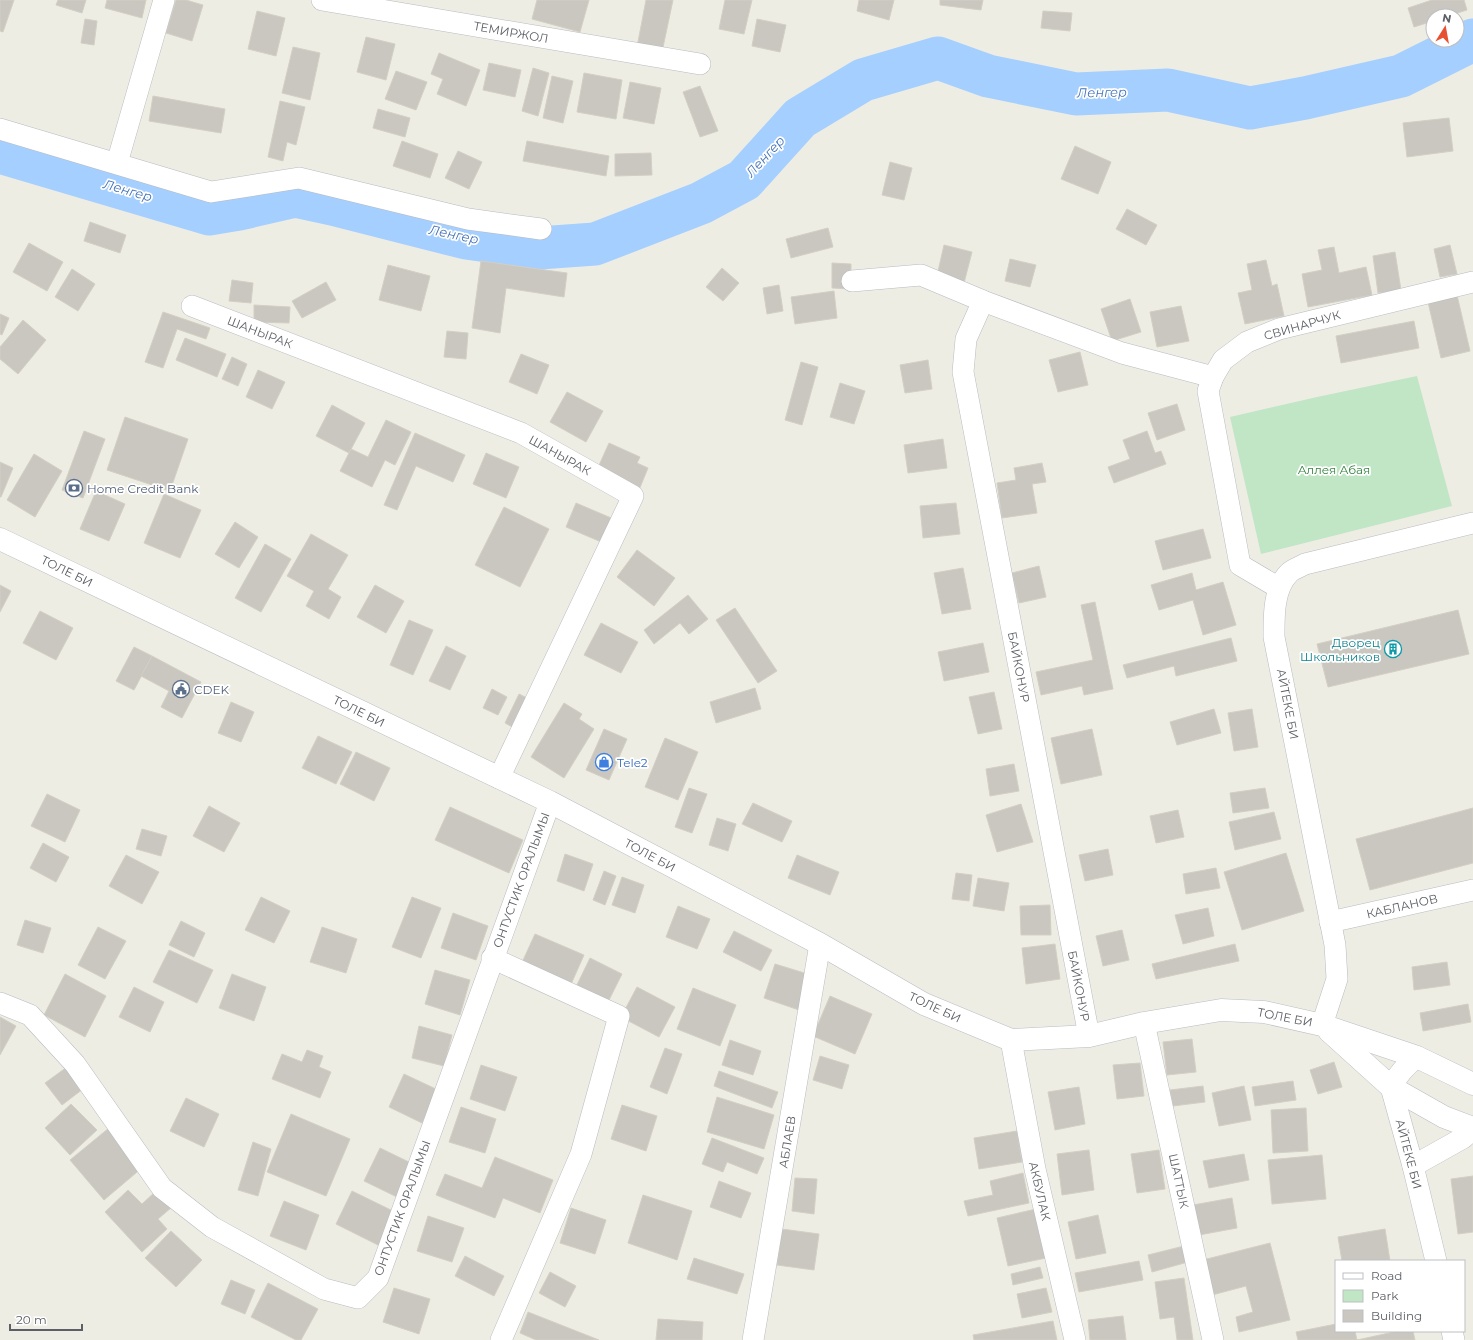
<svg xmlns="http://www.w3.org/2000/svg" width="1473" height="1340" viewBox="0 0 1473 1340" font-family="Montserrat,sans-serif">
	<rect width="100%" height="100%" fill="#eeede4"/>
	<polygon fill="#c1e6c5" points="1417,376 1452,506 1261,554 1230,417 1317,397"/>
	<g fill="none" stroke-linecap="round" stroke-linejoin="round">
		<polyline stroke="#a5cffe" stroke-width="43" points="0,152 209,214 239,209 295,196 332,204 466,238 539,248 595,244 701,203 744,180 800,118 863,80 938,58 988,76 1076,94 1168,90 1250,108 1305,98 1401,76 1473,40"/>
	</g>
	<g fill="#cac7c1" stroke="#d3cfc3">
		<polygon points="0,0 14,0 3,32 0,31"/>
		<polygon points="58,0 86,0 82,13 56,5"/>
		<polygon points="107,0 146,0 142,18 105,8"/>
		<polygon points="176,0 186,0 203,5 192,41 166,33"/>
		<polygon points="537,0 589,0 580,32 532,19"/>
		<polygon points="646,0 673,0 662,52 637,47"/>
		<polygon points="725,0 752,0 744,34 719,29"/>
		<polygon points="859,0 894,0 889,20 857,11"/>
		<polygon points="940,0 983,0 981,10 940,5"/>
		<polygon points="1432,0 1464,0 1467,10 1448,16 1433,16 1433,21 1414,27 1408,8"/>
		<polygon points="257,11 285,18 276,56 248,49"/>
		<polygon points="1043,11 1072,13 1070,31 1041,28"/>
		<polygon points="85,19 97,21 94,45 81,43"/>
		<polygon points="757,19 786,25 780,52 752,46"/>
		<polygon points="366,37 395,44 386,80 357,72"/>
		<polygon points="293,47 320,53 310,100 282,93"/>
		<polygon points="439,53 480,70 466,106 437,94 443,79 431,74"/>
		<polygon points="489,63 521,70 515,97 483,90"/>
		<polygon points="533,68 549,73 538,116 522,111"/>
		<polygon points="396,71 427,82 416,110 385,99"/>
		<polygon points="584,73 622,80 616,119 577,112"/>
		<polygon points="552,76 573,81 563,123 543,118"/>
		<polygon points="630,82 661,88 654,124 623,118"/>
		<polygon points="700,86 718,131 700,137 683,92"/>
		<polygon points="153,96 225,109 221,133 149,121"/>
		<polygon points="280,101 305,107 296,145 287,142 283,161 268,157"/>
		<polygon points="378,109 410,118 405,137 373,128"/>
		<polygon points="1449,118 1453,151 1407,157 1403,123"/>
		<polygon points="402,141 438,154 430,178 393,166"/>
		<polygon points="527,141 609,156 606,176 523,161"/>
		<polygon points="1075,146 1111,162 1098,194 1061,179"/>
		<polygon points="458,151 482,162 469,189 445,178"/>
		<polygon points="651,153 652,175 615,176 615,154"/>
		<polygon points="890,162 912,168 904,200 882,195"/>
		<polygon points="1127,209 1157,225 1146,245 1116,229"/>
		<polygon points="90,222 126,235 120,253 84,241"/>
		<polygon points="828,228 833,247 791,258 786,239"/>
		<polygon points="29,243 63,262 47,291 13,272"/>
		<polygon points="944,245 972,252 963,287 936,280"/>
		<polygon points="1450,245 1457,274 1440,277 1434,249"/>
		<polygon points="1334,247 1339,273 1366,267 1372,295 1308,307 1302,274 1322,270 1318,250"/>
		<polygon points="1395,252 1401,290 1378,293 1373,256"/>
		<polygon points="1010,259 1036,265 1030,287 1005,281"/>
		<polygon points="1266,260 1272,286 1277,284 1284,316 1245,324 1238,293 1252,290 1247,264"/>
		<polygon points="481,261 567,273 564,297 506,288 500,333 472,328"/>
		<polygon points="832,263 851,264 851,289 832,288"/>
		<polygon points="388,265 430,276 421,311 379,300"/>
		<polygon points="722,268 739,283 723,301 706,287"/>
		<polygon points="72,269 95,284 78,311 55,297"/>
		<polygon points="232,280 253,283 251,303 229,301"/>
		<polygon points="326,282 336,300 302,318 292,301"/>
		<polygon points="779,285 783,311 767,314 763,288"/>
		<polygon points="834,291 837,318 795,324 791,297"/>
		<polygon points="1457,295 1470,351 1441,358 1428,302"/>
		<polygon points="1130,299 1141,332 1112,341 1101,309"/>
		<polygon points="254,305 290,307 289,323 254,322"/>
		<polygon points="1181,306 1189,341 1157,347 1150,312"/>
		<polygon points="163,312 210,328 206,339 177,329 163,368 145,362"/>
		<polygon points="0,314 9,318 2,335 0,334"/>
		<polygon points="23,320 46,340 18,374 0,359 0,347"/>
		<polygon points="1414,321 1419,348 1341,363 1336,336"/>
		<polygon points="447,331 468,333 466,359 444,357"/>
		<polygon points="185,338 226,354 217,377 176,360"/>
		<polygon points="1080,352 1088,385 1058,392 1049,360"/>
		<polygon points="521,354 549,365 537,394 509,382"/>
		<polygon points="232,357 247,364 238,386 222,379"/>
		<polygon points="928,360 932,389 905,393 900,365"/>
		<polygon points="801,362 818,367 802,425 785,420"/>
		<polygon points="258,370 285,382 272,409 246,397"/>
		<polygon points="840,383 865,391 854,424 830,417"/>
		<polygon points="567,392 603,411 586,442 550,422"/>
		<polygon points="1177,404 1185,430 1157,440 1148,413"/>
		<polygon points="332,405 365,423 349,453 316,436"/>
		<polygon points="125,417 188,439 170,491 107,470"/>
		<polygon points="386,420 411,432 395,465 385,460 372,487 340,471 351,449 368,457"/>
		<polygon points="84,431 105,439 83,498 62,490"/>
		<polygon points="1147,431 1155,453 1161,451 1166,464 1114,483 1108,467 1130,459 1123,440"/>
		<polygon points="415,433 465,455 453,482 416,466 397,510 384,505"/>
		<polygon points="943,439 947,468 908,473 904,445"/>
		<polygon points="609,443 640,457 637,463 648,468 639,490 596,472"/>
		<polygon points="486,453 519,467 506,498 473,484"/>
		<polygon points="34,454 62,471 35,517 7,500"/>
		<polygon points="0,462 13,468 1,497 0,497"/>
		<polygon points="1042,463 1046,482 1032,484 1037,513 1002,518 997,483 1016,480 1014,468"/>
		<polygon points="96,491 125,504 109,541 80,529"/>
		<polygon points="164,494 201,510 180,558 144,543"/>
		<polygon points="576,503 616,520 606,544 566,527"/>
		<polygon points="956,503 960,534 923,538 920,506"/>
		<polygon points="504,507 549,529 520,587 475,565"/>
		<polygon points="235,522 258,537 239,568 215,554"/>
		<polygon points="1203,529 1211,558 1163,570 1155,541"/>
		<polygon points="311,534 348,555 328,589 341,597 329,619 306,606 314,591 287,576"/>
		<polygon points="265,544 291,559 261,612 235,598"/>
		<polygon points="637,550 675,578 654,606 617,577"/>
		<polygon points="1039,566 1046,597 1019,603 1012,573"/>
		<polygon points="963,568 971,609 942,614 934,573"/>
		<polygon points="1192,573 1196,590 1223,582 1236,625 1203,635 1193,600 1159,610 1151,585"/>
		<polygon points="0,585 11,591 0,612"/>
		<polygon points="375,585 404,601 386,633 357,617"/>
		<polygon points="688,595 708,619 689,634 680,623 654,644 644,630"/>
		<polygon points="1095,602 1113,689 1084,695 1082,686 1041,695 1036,672 1093,660 1081,605"/>
		<polygon points="735,608 777,671 758,683 716,620"/>
		<polygon points="1458,610 1469,654 1328,687 1317,644"/>
		<polygon points="40,611 73,628 56,660 23,643"/>
		<polygon points="409,620 433,630 413,675 390,665"/>
		<polygon points="601,623 638,642 621,673 584,655"/>
		<polygon points="1231,638 1237,661 1176,676 1174,666 1127,678 1123,665"/>
		<polygon points="983,643 989,672 944,681 938,652"/>
		<polygon points="446,646 466,656 450,690 429,681"/>
		<polygon points="134,647 152,656 134,690 116,681"/>
		<polygon points="152,656 201,682 182,718 161,707 169,691 141,676"/>
		<polygon points="755,688 761,709 716,723 710,702"/>
		<polygon points="492,689 507,697 498,715 483,708"/>
		<polygon points="994,692 1002,729 978,734 969,697"/>
		<polygon points="519,694 531,700 516,729 505,723"/>
		<polygon points="231,702 254,712 241,742 218,733"/>
		<polygon points="564,703 582,714 579,719 594,729 564,778 531,757"/>
		<polygon points="1214,709 1221,733 1177,745 1170,722"/>
		<polygon points="1252,709 1258,747 1234,751 1228,713"/>
		<polygon points="604,729 627,739 609,780 586,770"/>
		<polygon points="1092,729 1102,775 1061,784 1051,738"/>
		<polygon points="318,736 352,752 336,784 302,768"/>
		<polygon points="665,738 698,752 678,800 645,787"/>
		<polygon points="356,752 390,768 374,801 340,784"/>
		<polygon points="1014,764 1019,791 990,796 986,769"/>
		<polygon points="689,788 707,794 692,833 675,827"/>
		<polygon points="1265,788 1269,808 1233,813 1230,793"/>
		<polygon points="47,794 80,810 65,842 31,826"/>
		<polygon points="753,803 792,821 782,842 742,824"/>
		<polygon points="1021,804 1033,842 997,852 986,815"/>
		<polygon points="209,806 240,823 224,852 193,836"/>
		<polygon points="450,807 523,840 509,873 435,840"/>
		<polygon points="1473,808 1473,863 1370,890 1356,839"/>
		<polygon points="1178,810 1184,837 1156,843 1150,816"/>
		<polygon points="1274,812 1281,839 1235,850 1229,822"/>
		<polygon points="717,818 736,824 728,851 709,845"/>
		<polygon points="142,829 167,836 161,856 136,849"/>
		<polygon points="43,843 69,857 56,882 30,868"/>
		<polygon points="1108,849 1113,875 1085,881 1079,855"/>
		<polygon points="1286,853 1304,911 1242,930 1224,872"/>
		<polygon points="565,854 593,864 584,891 557,881"/>
		<polygon points="126,855 159,872 142,904 109,886"/>
		<polygon points="797,855 839,872 830,895 788,878"/>
		<polygon points="1216,868 1220,888 1186,894 1183,874"/>
		<polygon points="604,871 616,876 605,905 593,900"/>
		<polygon points="956,873 972,875 969,901 952,899"/>
		<polygon points="622,877 644,885 635,913 612,905"/>
		<polygon points="978,878 1009,883 1004,911 973,906"/>
		<polygon points="261,897 290,911 274,943 245,930"/>
		<polygon points="412,897 441,908 421,958 392,947"/>
		<polygon points="1050,905 1051,935 1021,935 1020,906"/>
		<polygon points="678,906 710,919 697,949 666,937"/>
		<polygon points="1208,908 1214,936 1183,944 1175,915"/>
		<polygon points="453,913 488,926 476,960 441,948"/>
		<polygon points="25,920 51,928 43,953 17,945"/>
		<polygon points="181,921 205,933 194,957 169,945"/>
		<polygon points="98,927 126,941 105,979 78,965"/>
		<polygon points="322,927 357,939 346,973 310,962"/>
		<polygon points="1122,930 1129,960 1103,966 1096,936"/>
		<polygon points="734,931 772,950 761,971 723,952"/>
		<polygon points="535,934 584,955 568,991 519,969"/>
		<polygon points="1055,944 1060,979 1026,984 1022,948"/>
		<polygon points="1235,944 1239,961 1156,979 1152,964"/>
		<polygon points="169,950 213,970 197,1003 153,982"/>
		<polygon points="590,958 622,974 607,1004 575,989"/>
		<polygon points="1447,962 1450,985 1414,990 1412,967"/>
		<polygon points="775,964 811,975 799,1010 764,998"/>
		<polygon points="435,970 470,980 460,1015 425,1004"/>
		<polygon points="65,974 106,996 85,1037 44,1015"/>
		<polygon points="232,974 266,987 254,1021 219,1008"/>
		<polygon points="134,987 164,1002 150,1032 119,1017"/>
		<polygon points="637,987 675,1007 659,1037 621,1017"/>
		<polygon points="693,988 736,1005 720,1046 677,1029"/>
		<polygon points="830,996 872,1014 855,1054 813,1036"/>
		<polygon points="1468,1004 1471,1022 1423,1031 1420,1013"/>
		<polygon points="0,1017 16,1026 0,1055"/>
		<polygon points="419,1026 452,1035 444,1066 412,1058"/>
		<polygon points="1192,1039 1196,1072 1167,1075 1163,1042"/>
		<polygon points="730,1040 761,1051 753,1075 722,1065"/>
		<polygon points="665,1048 682,1054 667,1094 650,1087"/>
		<polygon points="307,1050 323,1056 319,1067 331,1072 320,1098 272,1079 282,1054 302,1062"/>
		<polygon points="820,1056 849,1065 842,1089 813,1080"/>
		<polygon points="1334,1062 1342,1087 1318,1094 1310,1070"/>
		<polygon points="1140,1063 1144,1096 1117,1099 1113,1065"/>
		<polygon points="481,1065 517,1077 505,1111 470,1099"/>
		<polygon points="67,1067 83,1089 62,1105 45,1083"/>
		<polygon points="719,1071 778,1092 772,1108 714,1086"/>
		<polygon points="404,1074 438,1090 422,1123 389,1107"/>
		<polygon points="1293,1081 1296,1100 1255,1106 1252,1087"/>
		<polygon points="1203,1086 1205,1102 1173,1106 1170,1090"/>
		<polygon points="1244,1086 1251,1120 1219,1126 1212,1093"/>
		<polygon points="1079,1087 1085,1124 1055,1130 1048,1092"/>
		<polygon points="717,1097 774,1115 764,1149 707,1132"/>
		<polygon points="186,1098 219,1114 204,1147 170,1131"/>
		<polygon points="71,1104 97,1130 70,1155 45,1128"/>
		<polygon points="622,1105 657,1116 646,1151 611,1139"/>
		<polygon points="461,1107 496,1119 485,1153 449,1142"/>
		<polygon points="1306,1108 1308,1151 1273,1153 1271,1110"/>
		<polygon points="291,1114 350,1139 326,1196 267,1172"/>
		<polygon points="109,1128 143,1167 104,1200 70,1160"/>
		<polygon points="1017,1131 1022,1162 979,1169 974,1138"/>
		<polygon points="712,1138 764,1158 757,1174 727,1162 723,1172 702,1164"/>
		<polygon points="253,1142 271,1149 258,1196 238,1190"/>
		<polygon points="380,1148 413,1164 397,1197 364,1181"/>
		<polygon points="1089,1150 1094,1190 1062,1195 1057,1154"/>
		<polygon points="1159,1150 1165,1189 1137,1193 1131,1154"/>
		<polygon points="1244,1154 1249,1180 1209,1188 1203,1161"/>
		<polygon points="1322,1155 1326,1199 1272,1204 1268,1160"/>
		<polygon points="495,1157 553,1180 540,1213 503,1198 495,1218 436,1195 445,1174 482,1188"/>
		<polygon points="1023,1173 1029,1203 968,1216 964,1201 993,1195 990,1181"/>
		<polygon points="1473,1176 1473,1232 1458,1234 1451,1179"/>
		<polygon points="795,1178 817,1179 814,1214 792,1211"/>
		<polygon points="719,1181 751,1193 741,1218 710,1207"/>
		<polygon points="128,1190 142,1204 156,1191 172,1207 158,1219 167,1229 142,1252 105,1212"/>
		<polygon points="352,1191 397,1213 380,1246 336,1224"/>
		<polygon points="643,1195 692,1211 677,1260 628,1243"/>
		<polygon points="1232,1198 1237,1228 1199,1235 1193,1205"/>
		<polygon points="284,1201 319,1215 306,1250 270,1236"/>
		<polygon points="571,1208 606,1220 595,1254 560,1243"/>
		<polygon points="1036,1209 1046,1258 1008,1266 997,1218"/>
		<polygon points="1098,1215 1106,1253 1076,1259 1068,1222"/>
		<polygon points="428,1216 464,1228 452,1262 417,1251"/>
		<polygon points="782,1229 819,1234 814,1270 777,1265"/>
		<polygon points="1385,1229 1390,1261 1342,1261 1338,1237"/>
		<polygon points="171,1231 202,1260 176,1287 145,1258"/>
		<polygon points="1270,1243 1290,1320 1239,1332 1236,1317 1253,1312 1246,1286 1212,1295 1203,1260"/>
		<polygon points="1184,1246 1188,1262 1152,1272 1148,1255"/>
		<polygon points="465,1256 504,1276 494,1296 455,1276"/>
		<polygon points="694,1258 744,1274 737,1294 687,1279"/>
		<polygon points="1139,1261 1143,1280 1079,1292 1075,1273"/>
		<polygon points="1040,1267 1043,1278 1013,1285 1011,1274"/>
		<polygon points="550,1272 576,1286 565,1307 539,1293"/>
		<polygon points="1184,1278 1193,1340 1177,1340 1174,1317 1160,1319 1155,1282"/>
		<polygon points="231,1280 255,1290 245,1314 221,1304"/>
		<polygon points="268,1283 318,1309 301,1340 296,1340 251,1317"/>
		<polygon points="394,1288 430,1299 419,1334 383,1322"/>
		<polygon points="1046,1288 1052,1312 1022,1318 1017,1294"/>
		<polygon points="528,1312 599,1340 536,1340 520,1333"/>
		<polygon points="1123,1316 1126,1340 1090,1340 1088,1320"/>
		<polygon points="658,1319 703,1322 702,1340 656,1340"/>
		<polygon points="1053,1321 1057,1340 974,1340 973,1335"/>
		<polygon points="1336,1324 1336,1331 1355,1331 1357,1340 1398,1331 1413,1331 1415,1340 1298,1340 1296,1332"/>
	</g>
	<g fill="none" stroke-linecap="round" stroke-linejoin="round">
		<g stroke="#b9bbc0" stroke-width="22">
			<g id="minor">
				<polyline points="322,0 700,64"/>
				<polyline points="0,129 211,192 299,178 468,219 541,229"/>
				<polyline points="117,163 164,0"/>
				<polyline points="852,281 921,275 983,301 1122,353 1213,377"/>
				<polyline points="983,301 966,339 963,372 1089,1036"/>
				<polyline points="192,306 521,433 633,496 499,778"/>
				<polyline points="1279,588 1240,565 1208,391 1213,377 1223,360 1247,342 1279,329 1473,282"/>
				<polyline points="1330,922 1473,890"/>
				<polyline points="492,958 619,1016 581,1154 501,1340"/>
				<polyline points="0,1003 30,1015 75,1064 162,1188 212,1227 324,1289 358,1298 378,1278 550,802"/>
				<polyline points="1144,1023 1213,1340"/>
				<path d="M 1322,1025 L 1337,979 L 1335,945 L 1274,637 C 1274,617 1273,589 1289,573 C 1293,569 1300,567 1305,564 L 1473,523"/>
				<polyline points="1011,1040 1035,1169 1075,1340"/>
				<path d="M 1417,1057 C 1405,1066 1398,1074 1391,1087 L 1413,1166 L 1436,1261"/>
				<polyline points="1413,1166 1463,1138 1473,1129"/>
				<polyline points="1452,1331 1454,1340"/>
				<polyline points="753,1340 820,944"/>
			</g>
		</g>
		<g stroke="#babcc2" stroke-width="23">
			<g id="secondary">
				<polyline points="0,539 550,802 820,944 924,1004 1011,1040 1089,1036 1144,1023 1221,1010 1264,1012 1322,1025 1417,1057 1473,1084"/>
				<polyline points="1329,1031 1391,1087 1444,1117 1473,1128"/>
			</g>
		</g>
		<use href="#minor" stroke="#fff" stroke-width="21"/>
		<use href="#secondary" stroke="#fff" stroke-width="22"/>
	</g>
	<defs>
		<g id="bank-ring" transform="scale(0.9)"><circle r="9.5" fill="#fff" stroke="#5c6f8a" stroke-width="1.5"/><path d="M-6-4H6V4H-6ZM0-2.3a2.3 2.3 0 1 0 0 4.6a2.3 2.3 0 1 0 0-4.6Z" fill="#5c6f8a"/></g>
		<g id="building-ring" transform="scale(0.9)"><circle r="9.5" fill="#fff" stroke="#0f9aa8" stroke-width="1.5"/><path d="M-4-6H4V6H1V3H-1V6H-4ZM-2.5-4.3h1.7v1.8h-1.7ZM.8-4.3h1.7v1.8H.8ZM-2.5-1h1.7V.8h-1.7ZM.8-1h1.7V.8H.8Z" fill="#0f9aa8"/></g>
		<g id="civic-ring" transform="scale(0.9)"><circle r="9.5" fill="#fff" stroke="#5c6f8a" stroke-width="1.5"/><path d="M-.6-6.5H3V-4.5H.6V-3L4-1V1h2V6H-6V1h2V-1L-.6-3ZM-1.2 2.5V6h2.4V2.5Z" fill="#5c6f8a"/></g>
		<g id="shop-ring" transform="scale(0.9)"><circle r="9.5" fill="#fff" stroke="#3f7fe0" stroke-width="1.5"/><path d="M-5-2.5h2.3a2.7 3.5 0 0 1 5.4 0H5L5.5 6h-11ZM-1.5-2.5h3a1.5 2.3 0 0 0-3 0Z" fill="#3f7fe0"/></g>
	</defs>
	<g fill-rule="evenodd">
		<use href="#bank-ring" x="74" y="488"/>
		<use href="#building-ring" x="1393" y="649"/>
		<use href="#civic-ring" x="181" y="689"/>
		<use href="#shop-ring" x="604" y="762"/>
	</g>
	<g text-anchor="middle" dominant-baseline="central" stroke-width="3.5" stroke-linejoin="round" paint-order="stroke">
		<g font-size="12" fill="#5c5f65" stroke="#fff">
			<text transform="translate(511 32) rotate(10)">ТЕМИРЖОЛ</text>
			<text transform="translate(1302 325) rotate(-16)">СВИНАРЧУК</text>
			<text transform="translate(260 332) rotate(21)">ШАНЫРАК</text>
			<text transform="translate(560 455) rotate(29)">ШАНЫРАК</text>
			<text transform="translate(67 571) rotate(26)">ТОЛЕ БИ</text>
			<text transform="translate(1019 667) rotate(79)">БАЙКОНУР</text>
			<text transform="translate(1288 704) rotate(79)">АЙТЕКЕ БИ</text>
			<text transform="translate(359 711) rotate(26)">ТОЛЕ БИ</text>
			<text transform="translate(650 855) rotate(28)">ТОЛЕ БИ</text>
			<text transform="translate(521 880) rotate(-70)">ОНТУСТИК ОРАЛЫМЫ</text>
			<text transform="translate(1402 906) rotate(-13)">КАБЛАНОВ</text>
			<text transform="translate(1079 986) rotate(79)">БАЙКОНУР</text>
			<text transform="translate(935 1007) rotate(25)">ТОЛЕ БИ</text>
			<text transform="translate(1285 1017) rotate(11)">ТОЛЕ БИ</text>
			<text transform="translate(787 1142) rotate(-81)">АБЛАЕВ</text>
			<text transform="translate(1409 1154) rotate(75)">АЙТЕКЕ БИ</text>
			<text transform="translate(1179 1181) rotate(78)">ШАТТЫК</text>
			<text transform="translate(1040 1191) rotate(77)">АКБУЛАК</text>
			<text transform="translate(402 1208) rotate(-70)">ОНТУСТИК ОРАЛЫМЫ</text>
		</g>
		<g font-size="12" fill="#358240" stroke="#fff">
			<text x="1334" y="469">Аллея Абая</text>
		</g>
		<g font-size="12" fill="#4e5e75" stroke="#fff" text-anchor="start">
			<text x="87" y="488">Home Credit Bank</text>
			<text x="194" y="689">CDEK</text>
		</g>
		<g font-size="12" fill="#0d838f" stroke="#fff" text-anchor="end">
			<text x="1380" y="642">Дворец<tspan x="1380" dy="14">Школьников</tspan></text>
		</g>
		<g font-size="12" fill="#366cbe" stroke="#fff" text-anchor="start">
			<text x="617" y="762">Tele2</text>
		</g>
		<g font-size="13" font-style="italic" fill="#4472b8" stroke="#fff">
			<text transform="translate(1102 92) rotate(-1)">Ленгер</text>
			<text transform="translate(765 156) rotate(-47)">Ленгер</text>
			<text transform="translate(128 190) rotate(16)">Ленгер</text>
			<text transform="translate(454 234) rotate(12)">Ленгер</text>
		</g>
	</g>
	<rect x="1335" y="1260" width="130" height="72" fill="#ffffff" stroke="#bebfc1"/>
	<rect x="1343" y="1273" width="20" height="6" fill="#ffffff" stroke="#bebfc1"/>
	<text x="1371" y="1280" font-size="12" fill="#5c5f65">Road</text>
	<rect x="1343" y="1290" width="20" height="12" fill="#c1e6c5" stroke="#bebfc1"/>
	<text x="1371" y="1300" font-size="12" fill="#5c5f65">Park</text>
	<rect x="1343" y="1310" width="20" height="12" fill="#cac7c1" stroke="#bebfc1"/>
	<text x="1371" y="1320" font-size="12" fill="#5c5f65">Building</text>
	<g transform="translate(1445 28) rotate(11)"><circle r="19" fill="#ffffff" stroke="#bebfc1"/>
	<path d="M0-3L7 15L0 10L-7 15Z" fill="#e75132"/>
	<text y="-6" font-size="11" font-weight="bold" text-anchor="middle" fill="#5c5f65">N</text>
	</g>
	<path d="M10 1324v6h72v-6" fill="none" stroke="#5c5f65" stroke-width="2"/>
	<text x="16" y="1324" font-size="12" fill="#5c5f65" stroke="#ffffff" stroke-width="3" paint-order="stroke">20 m</text>
</svg>
